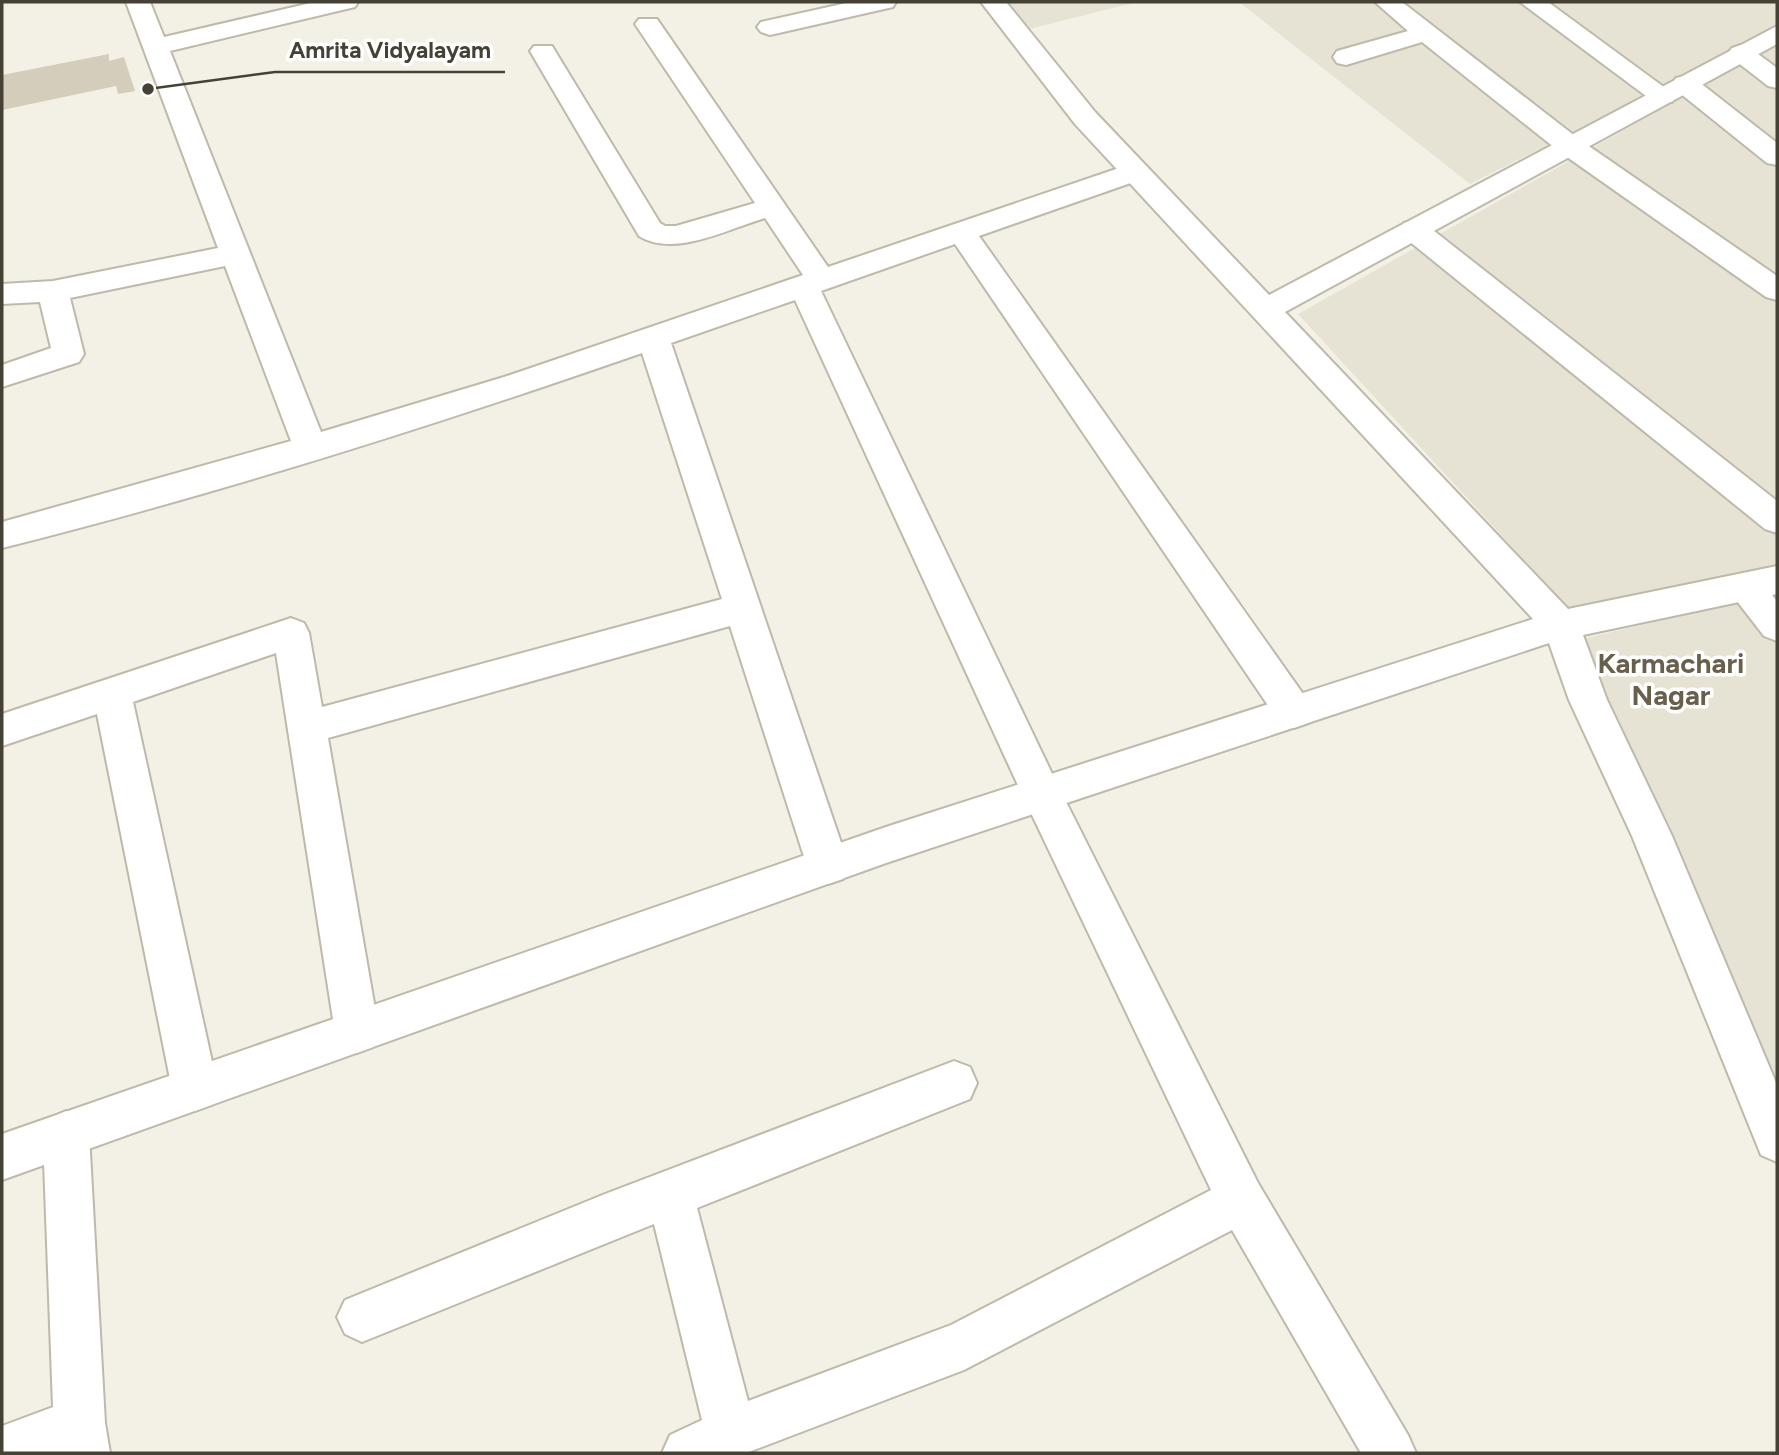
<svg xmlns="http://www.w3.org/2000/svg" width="1779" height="1455" viewBox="0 0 1779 1455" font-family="Figtree,sans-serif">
	<rect width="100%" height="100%" fill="#f3f0e6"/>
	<g fill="#e7e3d4">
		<polygon points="1007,2 1137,2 1029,29"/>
		<polygon points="1239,2 1777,2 1777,31 1470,184"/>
		<polygon points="1777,44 1777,569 1570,610 1298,314"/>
		<polygon points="1777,593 1777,1091 1582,639"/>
	</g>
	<polygon fill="#d4cdbb" points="109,54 109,61 124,57 135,91 118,94 116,86 2,110 2,75"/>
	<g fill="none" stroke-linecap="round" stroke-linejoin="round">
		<g stroke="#beb9a9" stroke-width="4">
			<g id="minor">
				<path d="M 126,2 L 150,2 L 164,37 L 315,2 L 358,2 L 355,7 L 170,51 L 321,432 L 504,377 L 803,275 L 765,218 C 728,229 674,258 639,236 L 530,51 L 534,46 L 552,46 L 660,223 L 665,226 L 676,226 L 755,203 L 635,24 L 639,19 L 657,19 L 828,267 L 1125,166 L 1135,163 L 1145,166 L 1149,172 L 1145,178 L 979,236 L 1308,701 L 1313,712 L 1308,723 L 1294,728 L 1280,723 L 955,244 L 821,291 L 1056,782 L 1258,1183 L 1408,1435 L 1416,1453 L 1361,1453 L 1232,1230 L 964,1370 L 746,1453 L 662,1453 L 670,1435 L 702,1420 L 654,1224 L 362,1342 L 345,1334 L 337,1317 L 345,1300 L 605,1194 L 954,1061 L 970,1067 L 977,1083 L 970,1099 L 697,1208 L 748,1401 L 951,1325 L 1211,1190 L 1022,794 L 795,300 L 671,343 L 849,866 L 843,879 L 828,884 L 813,879 L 807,866 L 730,626 L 328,738 L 379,1032 L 373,1047 L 357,1053 L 341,1047 L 335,1032 L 276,653 L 133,702 L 218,1089 L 211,1105 L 195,1111 L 179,1105 L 172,1089 L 97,714 L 2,746 L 2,714 L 291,618 L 304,623 L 309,633 L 322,707 L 722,599 L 642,353 C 432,426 218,494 2,548 L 2,522 L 291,441 L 225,266 L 70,298 L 84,354 L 79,362 L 2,387 L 2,365 L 51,348 L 40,302 L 2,304 L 2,284 L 53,281 L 218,248 Z"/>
				<polygon points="851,2 896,2 893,7 770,35 761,32 757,27 761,22"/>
				<polygon points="1375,2 1402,2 1580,140 1777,276 1777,300 1766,297 1560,152 1422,42 1346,65 1337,63 1333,57 1337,51 1408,31"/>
				<polygon points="1520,2 1548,2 1676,96 1672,102 1654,102"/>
				<polygon points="1741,45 1750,48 1777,68 1777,88 1768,86 1732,58 1728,53 1732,48"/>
				<polygon points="1685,76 1694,78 1777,143 1777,165 1767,163 1676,90 1672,84 1676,78"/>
				<polygon points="1414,221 1424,223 1777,501 1777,533 1765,529 1404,237 1399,230 1404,223"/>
				<polygon points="1744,573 1757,577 1777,601 1777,641 1764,636 1726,587 1731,577"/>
				<polygon points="66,1111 82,1118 89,1134 105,1423 110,1453 2,1453 2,1426 53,1407 43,1134 50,1118"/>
			</g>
		</g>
		<g stroke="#beb9a9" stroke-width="4">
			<polygon id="tertiary" points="981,2 1006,2 1095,112 1269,295 1777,26 1777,44 1285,312 1568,609 1777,566 1777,594 1583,635 1607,700 1672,836 1777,1085 1777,1162 1761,1155 1632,836 1569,700 1549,643 886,863 2,1180 2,1134 886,827 1533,619 1075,124"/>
		</g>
		<use href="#minor" fill="#fff" fill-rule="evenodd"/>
		<use href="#tertiary" fill="#fff" fill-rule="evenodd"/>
	</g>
	<g text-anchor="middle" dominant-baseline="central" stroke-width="7" stroke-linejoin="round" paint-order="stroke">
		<g font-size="28" font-weight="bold" fill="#68604d" stroke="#fff">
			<text x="1671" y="663">Karmachari<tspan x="1671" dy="32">Nagar</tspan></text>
		</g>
	</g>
	<path fill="none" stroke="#454135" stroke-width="2.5" d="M148 89L275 72H505"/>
	<circle fill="#454135" stroke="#fff" stroke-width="2.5" cx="148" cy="89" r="7"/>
	<g font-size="23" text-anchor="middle" font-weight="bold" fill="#454135" stroke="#fff" stroke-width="7" stroke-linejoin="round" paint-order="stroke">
		<text x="390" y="58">Amrita Vidyalayam</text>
	</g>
	<rect width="1779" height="1455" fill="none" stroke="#454135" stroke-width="7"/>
</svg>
